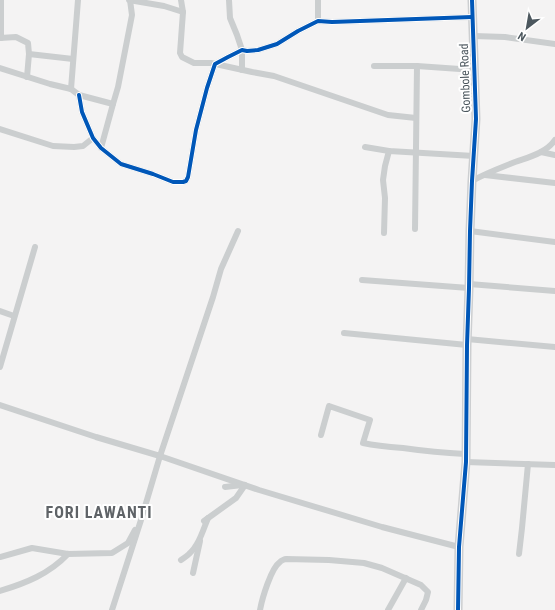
<svg xmlns="http://www.w3.org/2000/svg" width="555" height="610" viewBox="0 0 555 610" font-family="'Roboto Condensed',sans-serif">
	<rect width="100%" height="100%" fill="#f4f3f3"/>
	<g fill="none" stroke-linecap="round" stroke-linejoin="round">
		<g stroke="#cbcecf" stroke-width="6">
			<polyline points="1,0 1,38"/>
			<polyline points="129,0 164,6 183,12"/>
			<polyline points="181,0 183,12 180,53 182,57 194,63 211,63 252,72 274,76 388,115 416,118"/>
			<polyline points="229,0 230,18 237,35 242,50 242,70"/>
			<polyline points="318,21 318,0"/>
			<polyline points="474,36 505,37 555,44"/>
			<polyline points="0,38 16,37 28,43 29,54 27,77"/>
			<polyline points="29,54 73,59"/>
			<polyline points="374,66 417,66 474,70"/>
			<polyline points="0,68 50,84 71,89 79,95 113,104 118,87 132,15 130,0"/>
			<polyline points="71,89 78,0"/>
			<polyline points="79,95 82,112 93,138 101,148 121,164 153,174 173,182 183,182 186,181 188,177 196,130 207,88 215,64 228,57 242,50 247,51 258,50 277,44 298,31 318,21 332,22 472,17"/>
			<polyline points="0,129 53,146 74,147 83,146 93,138"/>
			<polyline points="365,147 389,151 474,156"/>
			<polyline points="101,148 113,104"/>
			<polyline points="541,152 555,155"/>
			<polyline points="485,175 555,183"/>
			<path d="M 472,181 C 486,173 500,168 515,162 C 529,157 546,153 555,140"/>
			<polyline points="415,229 417,66"/>
			<polyline points="470,231 555,242"/>
			<polyline points="384,233 385,198 383,180 385,166 389,151"/>
			<polyline points="362,280 469,288"/>
			<polyline points="469,284 555,291"/>
			<polyline points="0,311 14,316"/>
			<polyline points="344,333 467,345"/>
			<polyline points="467,339 555,347"/>
			<polyline points="0,367 35,247"/>
			<polyline points="0,405 96,437 160,456 259,490 382,527 459,547"/>
			<path d="M 321,435 L 329,406 L 370,420 L 363,443 C 377,446 390,447 403,448 C 424,451 444,453 465,454"/>
			<polyline points="466,462 555,465"/>
			<polyline points="225,487 242,485"/>
			<polyline points="204,521 236,498 245,485"/>
			<polyline points="519,554 522,528 528,464"/>
			<polyline points="0,557 32,548 68,554 112,553 128,543 135,530"/>
			<path d="M 181,560 C 184,558 187,556 189,554 C 199,545 203,530 208,518"/>
			<polyline points="193,573 200,541"/>
			<path d="M 0,591 C 26,583 49,574 68,554"/>
			<polyline points="112,610 141,520 160,456 213,297 221,269 238,231"/>
			<path d="M 260,610 C 262,599 271,568 280,562 C 280,561 285,559 286,559 L 329,560 L 364,563 L 382,568 L 421,585 L 428,592 L 426,600 L 421,610"/>
			<polyline points="388,610 406,578"/>
		</g>
		<polyline stroke="#ccced0" stroke-width="9" points="458,610 459,547 466,462 467,345 469,288 470,231 472,181 476,119 472,0"/>
		<g stroke="#fff" stroke-width="6">
			<g id="cycleway">
				<polyline points="79,95 82,112 93,138 101,148 121,164 153,174 173,182 183,182 186,181 188,177 196,130 207,88 215,64 228,57 242,50 247,51 258,50 277,44 298,31 318,21 332,22 472,17"/>
				<polyline points="458,610 459,547 466,462 467,345 469,288 470,231 472,181 476,119 472,0"/>
			</g>
		</g>
		<use href="#cycleway" stroke="#0057b8" stroke-width="4"/>
	</g>
	<g text-anchor="middle" dominant-baseline="central" stroke-width="4" stroke-linejoin="round" paint-order="stroke">
		<g font-size="12" fill="#4c575e" stroke="#fff">
			<text transform="translate(465 78) rotate(-92)">Gombole Road</text>
		</g>
		<g font-size="16" font-weight="bold" letter-spacing="1" fill="#5f6367" stroke="#fff">
			<text x="99" y="512">FORI LAWANTI</text>
		</g>
	</g>
	<g transform="translate(527 28) rotate(211)" stroke="#ffffff" stroke-width="3" paint-order="stroke">
	<path d="M0-3L7 15L0 10L-7 15Z" fill="#4c575e"/>
	<text y="-6" font-size="11" font-weight="bold" text-anchor="middle" fill="#4c575e">N</text>
	</g>
</svg>
